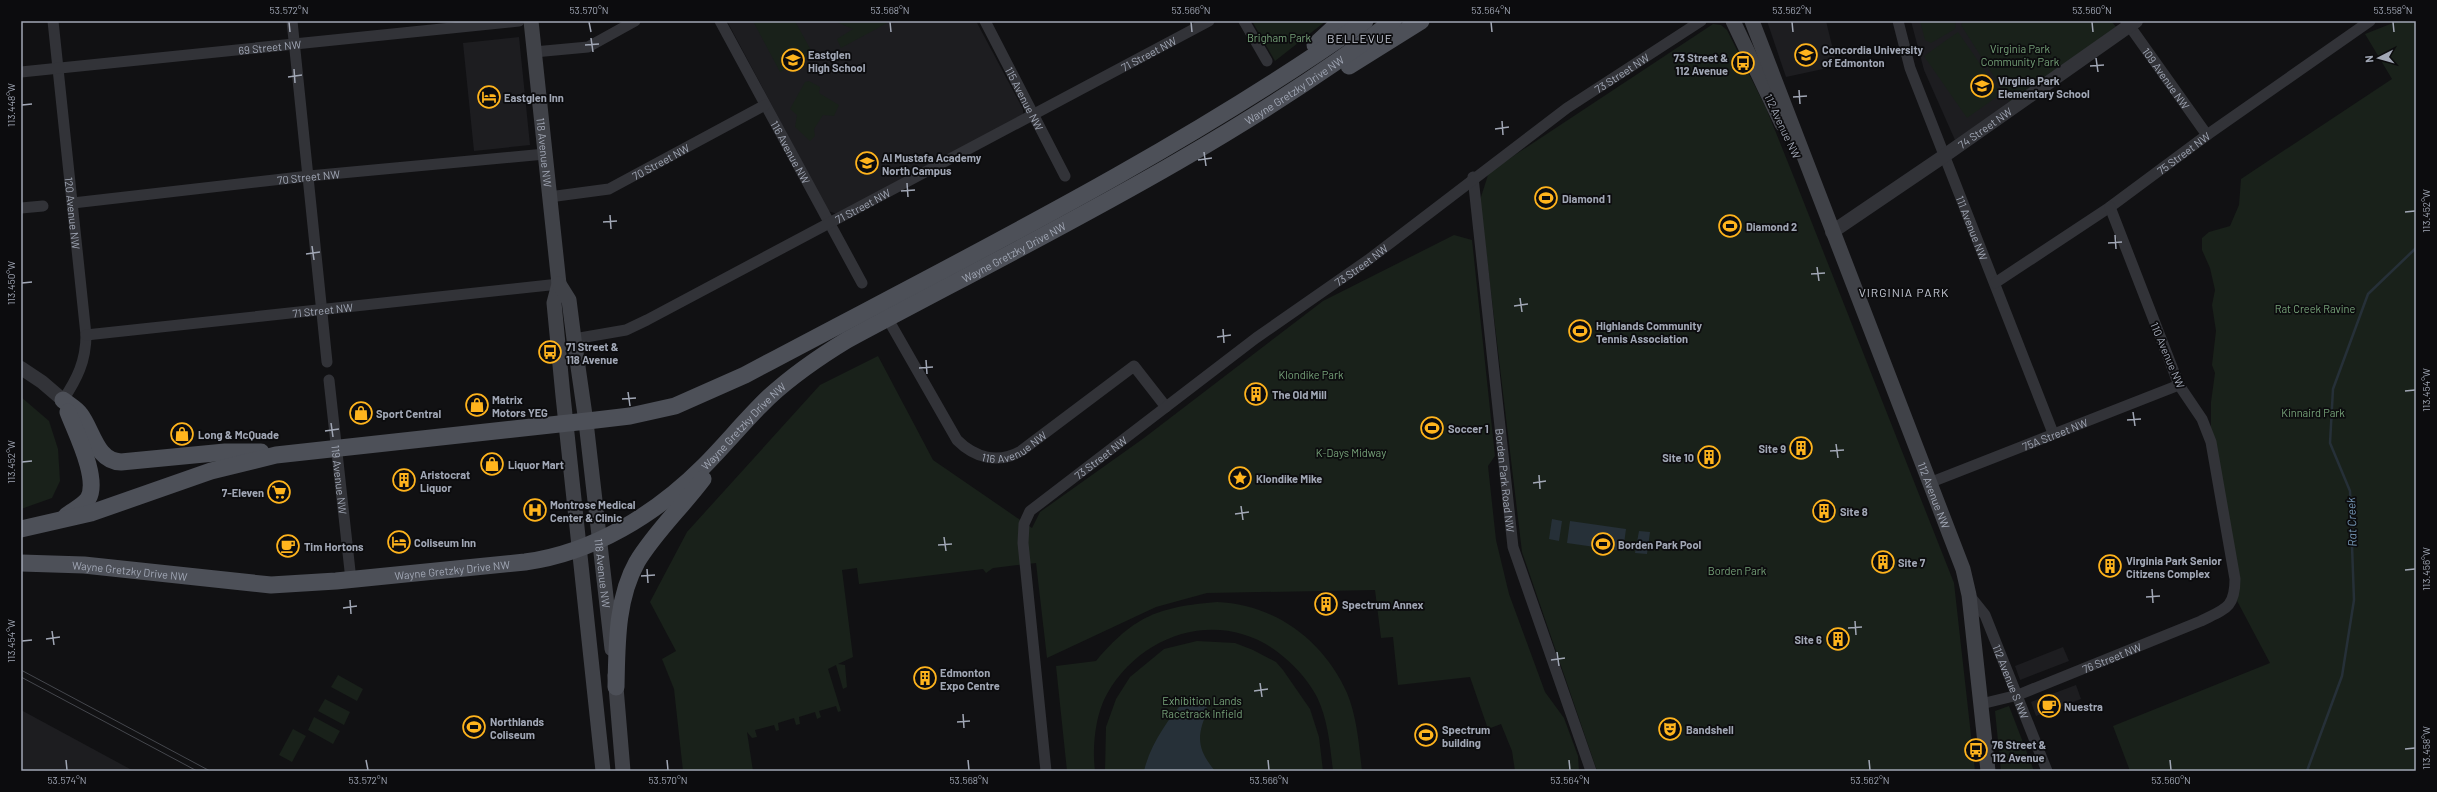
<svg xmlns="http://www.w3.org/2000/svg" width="2437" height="792" viewBox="0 0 2437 792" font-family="Barlow,sans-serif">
	<rect width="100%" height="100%" fill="#111113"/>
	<g fill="#1d1d20">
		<polygon points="727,21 976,21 1023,109 1023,115 837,214 828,211"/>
		<polygon points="1767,21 1826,21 1837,66 1786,77"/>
		<polygon points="1911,21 2111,21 2116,27 1955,140 1924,70"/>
		<polygon points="519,37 530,145 474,151 463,43"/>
		<polygon points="2063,647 2069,661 2020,680 2015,666"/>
		<polygon points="2076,685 2081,699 2036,716 2031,702"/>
		<polygon points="21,710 130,769 135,771 21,771"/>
	</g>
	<g fill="#19211a">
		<polygon points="753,21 795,21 813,54 780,72"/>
		<polygon points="834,21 891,21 841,48 837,39 853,29"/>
		<polygon points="1252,21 1326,21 1275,61"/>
		<polygon points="1920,21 1956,21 1955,29 1931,43 1925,40"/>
		<polygon points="1963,21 2111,21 2116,27 2010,102 1961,25"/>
		<polygon points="2398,21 2416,21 2416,771 2130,771 2113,726 2270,663 2235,597 2211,442 2211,402 2215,373 2212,365 2216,331 2212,305 2215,290 2210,268 2202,250 2202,238 2209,232 2230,226 2239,205 2241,179 2392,79 2365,34"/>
		<polygon points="1713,24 1721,25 1727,30 1766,108 1795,180 1954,583 1975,771 1597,771 1522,552 1480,200 1489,172"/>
		<polygon points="1958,32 2001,94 1967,118 1924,56"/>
		<polygon points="809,81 820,87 819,93 839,105 834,116 823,115 814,129 815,136 810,141 795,127 797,115 790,109 805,82"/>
		<polygon points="1454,235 1472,240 1495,456 1488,466 1496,540 1509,594 1545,692 1564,718 1578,756 1579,771 1515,771 1512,751 1501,724 1488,729 1470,677 1398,685 1393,637 1381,638 1375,590 1207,593 1156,607 1047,658 1036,563 993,568 986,573 983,569 859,584 857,568 842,570 853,657 838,664 845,665 847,687 843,689 836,665 828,669 841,711 838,712 836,706 819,711 821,717 817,719 815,712 799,717 800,724 796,725 794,718 778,723 779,730 776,731 774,725 755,730 757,737 752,738 747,732 753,771 683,771 674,689 662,659 676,651 650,602 687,532 820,385 878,356 933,460 1032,528 1040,512 1144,438 1323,301"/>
		<polygon points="21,397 49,421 58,449 60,481 52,498 21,509"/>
		<path d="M 1217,602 C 1275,604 1324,641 1347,693 C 1357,717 1359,745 1362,771 L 1333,771 C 1330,746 1328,720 1317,697 C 1309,682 1298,669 1285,658 C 1227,607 1144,629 1107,694 C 1095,715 1092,748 1095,771 L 1067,771 L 1056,666 L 1096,661 C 1135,615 1159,607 1217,602 Z"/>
		<polygon points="1197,641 1235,643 1253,650 1276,662 1283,670 1310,709 1319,737 1323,771 1105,771 1106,727 1116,699 1130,677 1164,649"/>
		<polygon points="338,675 363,689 357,701 331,687"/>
		<polygon points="325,699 350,712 344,725 318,711"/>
		<polygon points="2009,706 2034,771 2001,771 1995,711"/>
		<polygon points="314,717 340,731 333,744 308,730"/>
		<polygon points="293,729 306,736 292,762 279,755"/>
	</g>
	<g fill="#263038">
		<polygon points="1552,519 1562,521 1559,541 1549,539"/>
		<polygon points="1570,521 1626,529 1623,551 1567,543"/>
		<polygon points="1639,531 1650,532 1647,554 1635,553"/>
		<path d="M 1197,699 L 1206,706 L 1208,710 C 1196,736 1197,749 1215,771 L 1144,771 C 1150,745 1168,719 1185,700 Z"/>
	</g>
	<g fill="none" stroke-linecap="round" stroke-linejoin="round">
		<polyline stroke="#263038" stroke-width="2.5" points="2307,771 2342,676 2354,600 2350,491 2330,443 2333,389 2368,294 2416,248"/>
		<g stroke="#323338" stroke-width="11">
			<path id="s1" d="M 53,21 L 86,335 C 86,361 77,379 63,400"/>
			<polyline points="292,21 327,362"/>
			<path id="s2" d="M 720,21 L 862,283"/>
			<path id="s3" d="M 985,21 L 1065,176"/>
			<polyline points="1244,21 1267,61"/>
			<path id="s4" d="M 1898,21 L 1910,68 L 2053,433"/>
			<path id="s5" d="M 2126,21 L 2207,135"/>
			<polyline points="534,52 588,47 635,21"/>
			<path id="s6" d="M 21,72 L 519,21"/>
			<path id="s7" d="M 1473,177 L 1513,547 L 1591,771"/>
			<path id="s8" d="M 549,197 L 609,189 L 765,105"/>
			<path id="s9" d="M 73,203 L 309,176 L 545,154"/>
			<polyline points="21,208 43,206"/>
			<path id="s10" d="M 1995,283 L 2110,207 L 2207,135 L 2370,21"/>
			<path id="s11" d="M 885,314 L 957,440 C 975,458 998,464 1021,451 L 1134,366 L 1166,407"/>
			<path id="s12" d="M 86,335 L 559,284"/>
			<path id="s13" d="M 574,339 L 626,330 L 647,320 L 1209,21"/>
			<path id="s14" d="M 329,380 L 351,580"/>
			<path id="s15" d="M 1929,483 L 2179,385"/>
			<path id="s16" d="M 1969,595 L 1985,615 L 2047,771"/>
			<path id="s17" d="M 1981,704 L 2018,695 L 2201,621 C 2225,609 2235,608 2235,579 L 2211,442 L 2202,419 L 2179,385 L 2110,207"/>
			<path id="s18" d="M 1046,771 L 1023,543 L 1024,524 L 1030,511 L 1256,338 L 1368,260 L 1567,108 L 1701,21"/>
		</g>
		<g stroke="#323338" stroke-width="14">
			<path id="s19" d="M 1832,232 L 1944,156 L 2136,21"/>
			<polyline points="21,368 42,382 63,400"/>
		</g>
		<g stroke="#404248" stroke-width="15">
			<path id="s20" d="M 531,21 L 559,284 L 554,303 L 563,396 L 603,771"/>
			<polyline points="1733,21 1782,124"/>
			<path id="s21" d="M 1752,21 L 1963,569 L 1969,595 L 1988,771"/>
			<path id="s22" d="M 559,284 L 569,300 L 574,339 L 586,422 L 612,649"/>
			<polyline points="615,675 623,771"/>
		</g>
		<g stroke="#4d5058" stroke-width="17">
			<polyline points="1315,45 1341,21"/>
			<polyline points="1349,66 1421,21"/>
			<path d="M 63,400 C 69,405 77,409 80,414 C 93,431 96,461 121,462 L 225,452 L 261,452"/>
			<path d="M 66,516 C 72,511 83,506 88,499 C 100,479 75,431 68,412"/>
			<path d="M 21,529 L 91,513 L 211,471 L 276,455 L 596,420 L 630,416 L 675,406 L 745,375 C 955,263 1170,158 1365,21"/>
			<path id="s23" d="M 21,563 L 84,565 L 271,585 L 336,581 L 525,562 C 593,553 656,514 704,466 C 726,444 746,419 769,397 C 793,375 819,357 847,340 C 1033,240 1224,148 1393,21"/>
			<path d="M 616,687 C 617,646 616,599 637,562 C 655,532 682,507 703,479"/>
		</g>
		<g stroke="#45474d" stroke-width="1">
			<polyline points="21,670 210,771"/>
			<polyline points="21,677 197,771"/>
		</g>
	</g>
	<path fill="none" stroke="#a1a7b5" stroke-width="1.5" d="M 289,22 L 290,32M 589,22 L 591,32M 890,22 L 891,32M 1191,22 L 1192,32M 1491,22 L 1492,32M 1792,22 L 1793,32M 2092,22 L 2093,32M 2393,22 L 2394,32M 591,38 L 593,52M 585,45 L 599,44M 2096,58 L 2098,72M 2090,66 L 2104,65M 294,69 L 295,83M 288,77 L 302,75M 1799,90 L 1800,104M 1793,97 L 1807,96M 22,105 L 32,104M 1502,121 L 1503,135M 1495,129 L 1509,127M 1204,152 L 1206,166M 1198,160 L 1212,158M 907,183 L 908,197M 901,191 L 915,190M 2405,212 L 2415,211M 610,215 L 611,229M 603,222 L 617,221M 2115,235 L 2116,249M 2108,243 L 2122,242M 312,246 L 314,260M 306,254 L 320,252M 1817,267 L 1819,281M 1811,274 L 1825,273M 22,283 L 32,282M 1520,298 L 1522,312M 1514,306 L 1528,304M 1223,329 L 1224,343M 1217,337 L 1231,335M 926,360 L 927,374M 919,368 L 933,367M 2405,391 L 2415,390M 628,392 L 630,406M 622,399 L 636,398M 2133,412 L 2135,426M 2127,420 L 2141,419M 331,423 L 333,437M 325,431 L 339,429M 1836,444 L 1838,458M 1830,451 L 1844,450M 22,462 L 32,461M 1539,475 L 1540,489M 1533,483 L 1546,481M 1241,506 L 1243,520M 1235,514 L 1249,512M 944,537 L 946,551M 938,545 L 952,544M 647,569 L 648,583M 2405,570 L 2415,569M 641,576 L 655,575M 2152,589 L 2153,603M 2146,597 L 2160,596M 350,600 L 351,614M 343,608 L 357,606M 1855,621 L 1856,635M 1848,628 L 1862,627M 52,631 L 54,645M 46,639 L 60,637M 22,641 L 32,640M 1557,652 L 1559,666M 1551,660 L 1565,658M 1260,683 L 1262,697M 1254,691 L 1268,689M 963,714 L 964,728M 957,722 L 970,721M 2405,749 L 2415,748M 66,760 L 67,770M 366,760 L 368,770M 667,760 L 668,770M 968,760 L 969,770M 1268,760 L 1269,770M 1569,760 L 1570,770M 1869,760 L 1870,770M 2170,760 L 2171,770"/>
	<defs>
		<g id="university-ring" transform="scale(1.15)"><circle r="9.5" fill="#0c0c0e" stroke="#ffb41d" stroke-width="1.5"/><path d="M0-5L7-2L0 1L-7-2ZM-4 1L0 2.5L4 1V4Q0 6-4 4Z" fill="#ffb41d"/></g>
		<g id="school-ring" transform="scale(1.15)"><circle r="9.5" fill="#0c0c0e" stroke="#ffb41d" stroke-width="1.5"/><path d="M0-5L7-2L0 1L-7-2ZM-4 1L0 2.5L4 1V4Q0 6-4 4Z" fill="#ffb41d"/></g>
		<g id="bus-ring" transform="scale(1.15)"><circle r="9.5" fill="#0c0c0e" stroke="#ffb41d" stroke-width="1.5"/><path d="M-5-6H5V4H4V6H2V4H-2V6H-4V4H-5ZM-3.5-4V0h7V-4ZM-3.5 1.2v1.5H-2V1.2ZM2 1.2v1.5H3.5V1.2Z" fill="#ffb41d"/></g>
		<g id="hotel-ring" transform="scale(1.15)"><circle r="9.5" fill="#0c0c0e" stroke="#ffb41d" stroke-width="1.5"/><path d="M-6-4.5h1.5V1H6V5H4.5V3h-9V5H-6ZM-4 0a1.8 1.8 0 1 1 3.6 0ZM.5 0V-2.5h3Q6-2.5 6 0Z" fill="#ffb41d"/></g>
		<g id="stadium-ring" transform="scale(1.15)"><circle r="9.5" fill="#0c0c0e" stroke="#ffb41d" stroke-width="1.5"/><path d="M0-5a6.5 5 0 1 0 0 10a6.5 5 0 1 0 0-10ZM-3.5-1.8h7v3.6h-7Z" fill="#ffb41d"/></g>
		<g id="building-ring" transform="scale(1.15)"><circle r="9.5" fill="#0c0c0e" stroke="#ffb41d" stroke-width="1.5"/><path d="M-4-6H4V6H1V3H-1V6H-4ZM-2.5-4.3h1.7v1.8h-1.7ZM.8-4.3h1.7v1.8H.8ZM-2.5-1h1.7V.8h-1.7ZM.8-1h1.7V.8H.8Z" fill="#ffb41d"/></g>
		<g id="shop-ring" transform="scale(1.15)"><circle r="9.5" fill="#0c0c0e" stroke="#ffb41d" stroke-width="1.5"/><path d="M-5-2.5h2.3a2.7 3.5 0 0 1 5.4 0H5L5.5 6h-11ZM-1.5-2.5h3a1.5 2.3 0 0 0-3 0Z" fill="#ffb41d"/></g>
		<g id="sight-ring" transform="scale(1.15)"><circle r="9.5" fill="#0c0c0e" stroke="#ffb41d" stroke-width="1.5"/><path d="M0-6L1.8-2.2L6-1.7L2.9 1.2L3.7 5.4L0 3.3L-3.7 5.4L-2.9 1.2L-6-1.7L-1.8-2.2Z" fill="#ffb41d"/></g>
		<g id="supermarket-ring" transform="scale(1.15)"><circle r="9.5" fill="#0c0c0e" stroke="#ffb41d" stroke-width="1.5"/><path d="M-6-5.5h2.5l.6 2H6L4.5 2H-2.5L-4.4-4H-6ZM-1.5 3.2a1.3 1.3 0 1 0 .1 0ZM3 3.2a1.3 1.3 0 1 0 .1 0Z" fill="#ffb41d"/></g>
		<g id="hospital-ring" transform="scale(1.15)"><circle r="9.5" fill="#0c0c0e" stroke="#ffb41d" stroke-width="1.5"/><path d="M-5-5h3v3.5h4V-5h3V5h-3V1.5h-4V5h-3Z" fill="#ffb41d"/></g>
		<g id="cafe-ring" transform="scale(1.15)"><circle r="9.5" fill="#0c0c0e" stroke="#ffb41d" stroke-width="1.5"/><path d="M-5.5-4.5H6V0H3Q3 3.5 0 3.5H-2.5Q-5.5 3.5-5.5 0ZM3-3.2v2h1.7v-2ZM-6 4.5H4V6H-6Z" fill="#ffb41d"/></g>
		<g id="theatre-ring" transform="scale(1.15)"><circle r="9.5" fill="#0c0c0e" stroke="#ffb41d" stroke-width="1.5"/><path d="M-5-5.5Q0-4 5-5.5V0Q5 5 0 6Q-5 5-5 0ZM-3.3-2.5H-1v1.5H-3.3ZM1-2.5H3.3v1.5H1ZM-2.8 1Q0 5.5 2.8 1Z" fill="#ffb41d"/></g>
	</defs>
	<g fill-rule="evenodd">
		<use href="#university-ring" x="1806" y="55"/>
		<use href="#school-ring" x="793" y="60"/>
		<use href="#bus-ring" x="1743" y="63"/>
		<use href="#school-ring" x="1982" y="86"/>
		<use href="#hotel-ring" x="489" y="97"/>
		<use href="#school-ring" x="867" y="163"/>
		<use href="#stadium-ring" x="1546" y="198"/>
		<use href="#stadium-ring" x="1730" y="226"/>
		<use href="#stadium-ring" x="1580" y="331"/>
		<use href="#bus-ring" x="550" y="352"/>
		<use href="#building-ring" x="1256" y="394"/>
		<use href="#shop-ring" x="477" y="405"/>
		<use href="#shop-ring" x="361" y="413"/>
		<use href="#stadium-ring" x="1432" y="428"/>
		<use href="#shop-ring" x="182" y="434"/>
		<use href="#building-ring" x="1801" y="448"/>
		<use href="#building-ring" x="1709" y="457"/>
		<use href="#shop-ring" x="492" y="464"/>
		<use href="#sight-ring" x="1240" y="478"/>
		<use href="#building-ring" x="404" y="480"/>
		<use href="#supermarket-ring" x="279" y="492"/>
		<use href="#hospital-ring" x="535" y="510"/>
		<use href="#building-ring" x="1824" y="511"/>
		<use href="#hotel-ring" x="399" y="542"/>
		<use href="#stadium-ring" x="1603" y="544"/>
		<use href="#cafe-ring" x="288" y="546"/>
		<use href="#building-ring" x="1883" y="562"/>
		<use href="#building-ring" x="2110" y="566"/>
		<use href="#building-ring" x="1326" y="604"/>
		<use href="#building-ring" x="1838" y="639"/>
		<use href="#building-ring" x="925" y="678"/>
		<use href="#cafe-ring" x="2049" y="706"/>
		<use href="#stadium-ring" x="474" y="727"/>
		<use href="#theatre-ring" x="1670" y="729"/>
		<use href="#stadium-ring" x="1426" y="735"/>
		<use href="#bus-ring" x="1976" y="750"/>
	</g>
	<g text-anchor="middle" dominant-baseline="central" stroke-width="3.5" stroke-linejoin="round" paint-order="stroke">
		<g font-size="11" fill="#76a279" stroke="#0c0c0e">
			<text x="1279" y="37">Brigham Park</text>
			<text x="2020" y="48">Virginia Park<tspan x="2020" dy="13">Community Park</tspan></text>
			<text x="2315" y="308">Rat Creek Ravine</text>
			<text x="1311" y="374">Klondike Park</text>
			<text x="2313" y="412">Kinnaird Park</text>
			<text x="1351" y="452">K-Days Midway</text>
			<text x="1737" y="570">Borden Park</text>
			<text x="1202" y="700">Exhibition Lands<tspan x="1202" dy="13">Racetrack Infield</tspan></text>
		</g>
		<g font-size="11" fill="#a1a7b5" stroke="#0c0c0e">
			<text stroke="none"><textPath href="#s6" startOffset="250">69 Street NW</textPath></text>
			<text stroke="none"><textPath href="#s13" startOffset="644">71 Street NW</textPath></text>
			<text stroke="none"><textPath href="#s18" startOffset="999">73 Street NW</textPath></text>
			<text stroke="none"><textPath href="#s5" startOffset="70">109 Avenue NW</textPath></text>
			<text stroke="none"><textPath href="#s23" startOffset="1417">Wayne Gretzky Drive NW</textPath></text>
			<text stroke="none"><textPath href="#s3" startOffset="87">115 Avenue NW</textPath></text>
			<text transform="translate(1783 126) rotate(65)">112 Avenue NW</text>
			<text stroke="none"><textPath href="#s19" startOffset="185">74 Street NW</textPath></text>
			<text stroke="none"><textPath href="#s20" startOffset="132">118 Avenue NW</textPath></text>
			<text stroke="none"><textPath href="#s2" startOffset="149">116 Avenue NW</textPath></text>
			<text stroke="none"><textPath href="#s10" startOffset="229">75 Street NW</textPath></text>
			<text stroke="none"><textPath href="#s8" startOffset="119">70 Street NW</textPath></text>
			<text stroke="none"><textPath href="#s9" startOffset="237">70 Street NW</textPath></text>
			<text stroke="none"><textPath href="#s13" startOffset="320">71 Street NW</textPath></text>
			<text stroke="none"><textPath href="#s1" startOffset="193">120 Avenue NW</textPath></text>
			<text stroke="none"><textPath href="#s4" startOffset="220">111 Avenue NW</textPath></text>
			<text stroke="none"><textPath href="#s23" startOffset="1093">Wayne Gretzky Drive NW</textPath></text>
			<text stroke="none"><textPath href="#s18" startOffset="675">73 Street NW</textPath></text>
			<text stroke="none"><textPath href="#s12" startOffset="238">71 Street NW</textPath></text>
			<text transform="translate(2168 355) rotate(67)">110 Avenue NW</text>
			<text stroke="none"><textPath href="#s23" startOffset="769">Wayne Gretzky Drive NW</textPath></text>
			<text stroke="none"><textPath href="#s15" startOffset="135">75A Street NW</textPath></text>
			<text stroke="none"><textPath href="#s11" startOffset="210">116 Avenue NW</textPath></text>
			<text stroke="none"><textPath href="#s18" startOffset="351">73 Street NW</textPath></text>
			<text stroke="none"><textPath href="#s14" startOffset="100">119 Avenue NW</textPath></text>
			<text stroke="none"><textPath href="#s7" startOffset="305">Borden Park Road NW</textPath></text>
			<text stroke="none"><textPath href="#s21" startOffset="508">112 Avenue NW</textPath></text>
			<text stroke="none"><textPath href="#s23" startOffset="433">Wayne Gretzky Drive NW</textPath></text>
			<text stroke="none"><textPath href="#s23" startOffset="109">Wayne Gretzky Drive NW</textPath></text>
			<text stroke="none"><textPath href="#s22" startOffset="294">118 Avenue NW</textPath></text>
			<text stroke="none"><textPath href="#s17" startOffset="139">76 Street NW</textPath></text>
			<text stroke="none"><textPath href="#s16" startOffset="97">112 Avenue S NW</textPath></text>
		</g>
		<g font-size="11" font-weight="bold" fill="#a1a7b5" stroke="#0c0c0e" text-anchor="start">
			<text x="1822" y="49">Concordia University<tspan x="1822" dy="13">of Edmonton</tspan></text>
			<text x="808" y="54">Eastglen<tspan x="808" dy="13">High School</tspan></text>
			<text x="1728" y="57" text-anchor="end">73 Street &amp;<tspan x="1728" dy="13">112 Avenue</tspan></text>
			<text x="1998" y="80">Virginia Park<tspan x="1998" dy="13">Elementary School</tspan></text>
			<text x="504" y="97">Eastglen Inn</text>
			<text x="882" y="157">Al Mustafa Academy<tspan x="882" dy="13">North Campus</tspan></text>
			<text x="1562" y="198">Diamond 1</text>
			<text x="1746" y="226">Diamond 2</text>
			<text x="1596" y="325">Highlands Community<tspan x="1596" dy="13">Tennis Association</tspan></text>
			<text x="566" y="346">71 Street &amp;<tspan x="566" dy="13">118 Avenue</tspan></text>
			<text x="1272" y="394">The Old Mill</text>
			<text x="492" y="399">Matrix<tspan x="492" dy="13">Motors YEG</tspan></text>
			<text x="376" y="413">Sport Central</text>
			<text x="1448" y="428">Soccer 1</text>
			<text x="198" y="434">Long &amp; McQuade</text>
			<text x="1786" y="448" text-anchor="end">Site 9</text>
			<text x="1694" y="457" text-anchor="end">Site 10</text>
			<text x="508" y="464">Liquor Mart</text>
			<text x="420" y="474">Aristocrat<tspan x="420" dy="13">Liquor</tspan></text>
			<text x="1256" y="478">Klondike Mike</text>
			<text x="264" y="492" text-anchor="end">7-Eleven</text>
			<text x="550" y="504">Montrose Medical<tspan x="550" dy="13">Center &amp; Clinic</tspan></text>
			<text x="1840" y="511">Site 8</text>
			<text x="414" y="542">Coliseum Inn</text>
			<text x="1618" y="544">Borden Park Pool</text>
			<text x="304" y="546">Tim Hortons</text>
			<text x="2126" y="560">Virginia Park Senior<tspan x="2126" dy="13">Citizens Complex</tspan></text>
			<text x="1898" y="562">Site 7</text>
			<text x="1342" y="604">Spectrum Annex</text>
			<text x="1822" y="639" text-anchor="end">Site 6</text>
			<text x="940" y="672">Edmonton<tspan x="940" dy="13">Expo Centre</tspan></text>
			<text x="2064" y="706">Nuestra</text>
			<text x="490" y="721">Northlands<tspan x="490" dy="13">Coliseum</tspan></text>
			<text x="1442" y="729">Spectrum<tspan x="1442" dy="13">building</tspan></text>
			<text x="1686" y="729">Bandshell</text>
			<text x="1992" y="744">76 Street &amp;<tspan x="1992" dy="13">112 Avenue</tspan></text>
		</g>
		<g font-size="12" letter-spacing="1" fill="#c2c6d1" stroke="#0c0c0e">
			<text x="1360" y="38">BELLEVUE</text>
			<text x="1904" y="292">VIRGINIA PARK</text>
		</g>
		<g font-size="12" font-style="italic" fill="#7496b4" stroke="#0c0c0e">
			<text transform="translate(2351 522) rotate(-92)">Rat Creek</text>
		</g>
	</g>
	<rect width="2437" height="792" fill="none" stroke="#0c0c0e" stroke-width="44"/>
	<g transform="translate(2379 58) rotate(264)" stroke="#0c0c0e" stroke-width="3" paint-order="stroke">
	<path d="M0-3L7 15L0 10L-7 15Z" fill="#a1a7b5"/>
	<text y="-6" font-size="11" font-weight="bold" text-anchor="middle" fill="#a1a7b5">N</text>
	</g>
	<rect x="22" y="22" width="2393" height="748" fill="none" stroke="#a1a7b5" stroke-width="1.5"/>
	<g font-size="10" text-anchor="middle" fill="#a1a7b5">
		<text x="289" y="14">53.572°N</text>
		<text x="589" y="14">53.570°N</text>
		<text x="890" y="14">53.568°N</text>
		<text x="1191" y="14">53.566°N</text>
		<text x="1491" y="14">53.564°N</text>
		<text x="1792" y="14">53.562°N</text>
		<text x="2092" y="14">53.560°N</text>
		<text x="2393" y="14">53.558°N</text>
		<text transform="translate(11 105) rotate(-90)" y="4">113.448°W</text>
		<text transform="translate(2426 211) rotate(-90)" y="4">113.452°W</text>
		<text transform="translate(11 283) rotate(-90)" y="4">113.450°W</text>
		<text transform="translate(2426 390) rotate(-90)" y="4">113.454°W</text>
		<text transform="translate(11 462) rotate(-90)" y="4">113.452°W</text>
		<text transform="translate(2426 569) rotate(-90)" y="4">113.456°W</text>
		<text transform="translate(11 641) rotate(-90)" y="4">113.454°W</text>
		<text transform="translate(2426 748) rotate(-90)" y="4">113.458°W</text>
		<text x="67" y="784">53.574°N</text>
		<text x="368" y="784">53.572°N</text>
		<text x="668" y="784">53.570°N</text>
		<text x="969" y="784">53.568°N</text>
		<text x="1269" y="784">53.566°N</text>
		<text x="1570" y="784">53.564°N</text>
		<text x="1870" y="784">53.562°N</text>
		<text x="2171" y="784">53.560°N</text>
	</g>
</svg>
